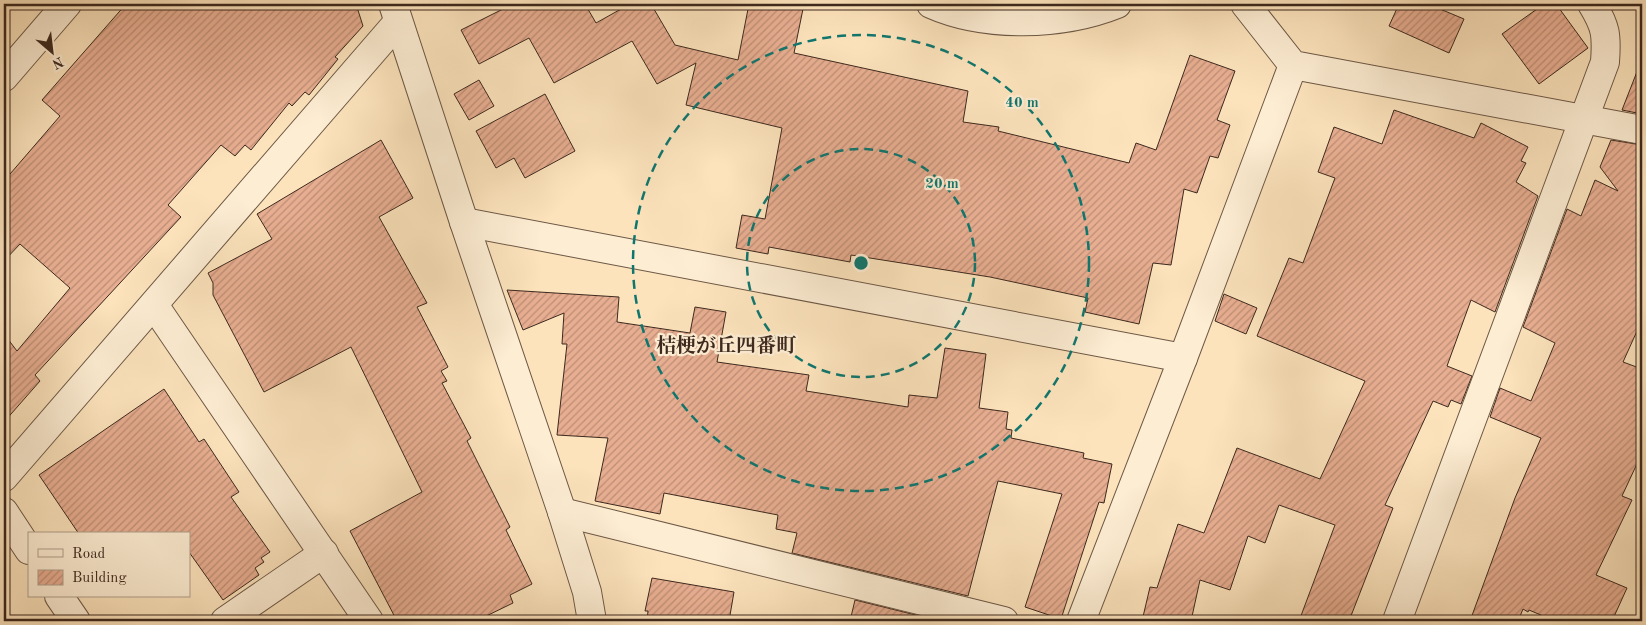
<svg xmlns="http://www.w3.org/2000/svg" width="1646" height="625" viewBox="0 0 1646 625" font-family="'Old Standard TT','Noto Serif JP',serif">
	<defs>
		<pattern id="building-hatch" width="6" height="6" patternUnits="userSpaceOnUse" patternTransform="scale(1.25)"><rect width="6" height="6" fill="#e8ae91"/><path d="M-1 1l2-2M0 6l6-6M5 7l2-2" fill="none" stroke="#bd8e76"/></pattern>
	</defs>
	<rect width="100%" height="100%" fill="#fce3bc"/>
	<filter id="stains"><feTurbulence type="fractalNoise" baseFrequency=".004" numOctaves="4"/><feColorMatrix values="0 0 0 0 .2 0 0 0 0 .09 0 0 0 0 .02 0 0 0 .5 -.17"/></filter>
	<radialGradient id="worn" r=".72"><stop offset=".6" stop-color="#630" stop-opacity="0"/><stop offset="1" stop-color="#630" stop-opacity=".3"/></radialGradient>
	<g fill="url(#building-hatch)" stroke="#3d291e">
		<polygon points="126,4 356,4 363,26 335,57 338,59 309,95 305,92 292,106 289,103 251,150 245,145 235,156 221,145 168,205 181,217 35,375 40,381 4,422 4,334 17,351 70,288 20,244 4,261 4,181 60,116 42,100"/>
		<polygon points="513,4 585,4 596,23 630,4 651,4 675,45 738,60 749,4 804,4 794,53 968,91 963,122 999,127 998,131 1129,163 1136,143 1156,150 1190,55 1235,71 1217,120 1230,125 1218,158 1210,156 1197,193 1184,189 1171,265 1153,263 1139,324 1085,312 1088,298 990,277 851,255 850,262 769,247 768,254 736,248 742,215 765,219 782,128 686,105 696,63 657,84 632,41 554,83 529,38 479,64 461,30"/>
		<polygon points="1399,4 1428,4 1464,19 1449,53 1389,26"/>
		<polygon points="1544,4 1556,4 1588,48 1539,84 1502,34"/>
		<polygon points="1640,64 1642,65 1642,114 1622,110"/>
		<polygon points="479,80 494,106 469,120 454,94"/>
		<polygon points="545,94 575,151 525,178 514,158 496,168 476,131"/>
		<polygon points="1394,110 1474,138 1481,123 1528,147 1521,161 1526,163 1516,182 1538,196 1495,312 1471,300 1447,366 1472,376 1461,404 1451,400 1448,407 1433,401 1385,505 1393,508 1349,621 1299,621 1335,525 1279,505 1265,543 1248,536 1230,590 1200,580 1191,621 1142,621 1150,587 1157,588 1178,524 1204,533 1237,448 1320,479 1365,381 1257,336 1289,258 1303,263 1335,178 1318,172 1334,127 1382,144"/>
		<polygon points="381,140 413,198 379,217 427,303 417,307 448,367 441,371 447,381 442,383 471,438 467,441 510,527 506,530 532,584 510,595 513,603 476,621 397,621 350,531 422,492 351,347 264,392 213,295 213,283 208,273 272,239 257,214"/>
		<polygon points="1611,140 1642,145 1642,320 1623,362 1642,369 1642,453 1622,496 1632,500 1596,575 1627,588 1612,621 1555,621 1529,610 1528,612 1523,609 1518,621 1470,621 1515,498 1541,438 1490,417 1500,388 1531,401 1555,343 1523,327 1567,209 1581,216 1595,180 1618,191 1600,167"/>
		<polygon points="507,290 619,297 617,322 690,333 695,307 726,312 717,362 809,375 806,391 908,407 909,395 937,398 945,348 986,354 979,408 1008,412 1006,429 1012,430 1011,438 1084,453 1083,458 1112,464 1104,503 1099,502 1061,619 1025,607 1062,494 998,481 968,596 792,553 797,533 776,529 778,515 664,493 660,514 595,501 608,438 557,435 567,344 562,344 564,313 523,330"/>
		<polygon points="1224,294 1257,308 1246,334 1215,321"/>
		<polygon points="164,389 199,442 204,439 239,492 231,497 270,552 261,558 264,562 255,568 259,575 223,600 189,552 189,534 79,534 39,475"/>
		<polygon points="652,578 734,592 729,621 647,621 648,611 645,611"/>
		<polygon points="855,600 940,621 850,621"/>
	</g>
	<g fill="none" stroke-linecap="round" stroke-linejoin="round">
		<g stroke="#6d5846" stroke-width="30">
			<g id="street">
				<polyline points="393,4 464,222 562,512 587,592 592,621"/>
				<path d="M 931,4 C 985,28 1062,26 1117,4"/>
				<polyline points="1245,4 1293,65 1642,130"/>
				<polyline points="4,77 67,4"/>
				<polyline points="464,222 1183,358"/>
				<polyline points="154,305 369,621"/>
				<polyline points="4,477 398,22"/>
				<polyline points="4,512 29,550"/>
				<polyline points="562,512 1004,621"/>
				<polyline points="59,596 76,621"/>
				<polyline points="225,621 324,553"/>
				<polyline points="1081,621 1183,358 1293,65"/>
				<path d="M 1397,621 L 1605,62 C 1607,35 1606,27 1592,4"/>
			</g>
		</g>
		<use href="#street" stroke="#fdedd3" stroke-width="28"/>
	</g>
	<g fill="none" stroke="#0f766e" stroke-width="2.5" stroke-dasharray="9 6">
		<circle cx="861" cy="263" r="114"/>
		<circle cx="861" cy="263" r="228"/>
	</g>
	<g text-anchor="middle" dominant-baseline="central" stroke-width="4.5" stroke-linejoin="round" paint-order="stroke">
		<g font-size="20" font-weight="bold" fill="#3d291e" stroke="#fdedd3">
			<text x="726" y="347">桔梗が丘四番町</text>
		</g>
	</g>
	<circle cx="861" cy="263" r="8" fill="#0f766e" stroke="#fdedd3" stroke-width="2.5"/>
	<g font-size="15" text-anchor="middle" font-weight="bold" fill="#0f766e" stroke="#fdedd3" stroke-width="4.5" stroke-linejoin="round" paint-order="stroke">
		<text x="1022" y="107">40 m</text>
		<text x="942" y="188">20 m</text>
	</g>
	<rect width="1646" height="625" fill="none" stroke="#fce3bc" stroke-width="20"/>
	<rect x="5" y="5" width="1636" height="615" fill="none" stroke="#3d291e" stroke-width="2.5"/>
	<rect x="10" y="10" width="1626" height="605" fill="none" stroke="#3d291e"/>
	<rect x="28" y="532" width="162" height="65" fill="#fdedd3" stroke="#b09f8b"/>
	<rect x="38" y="549" width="25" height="8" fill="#fdedd3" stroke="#b09f8b"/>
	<text x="72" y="558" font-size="15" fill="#3d291e">Road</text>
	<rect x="38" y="570" width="25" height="15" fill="url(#building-hatch)" stroke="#b09f8b"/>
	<text x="72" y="582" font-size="15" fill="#3d291e">Building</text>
	<g transform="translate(52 52) rotate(152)" stroke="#fdedd3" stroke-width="4" paint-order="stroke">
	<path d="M0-4L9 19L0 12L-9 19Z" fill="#3d291e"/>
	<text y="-8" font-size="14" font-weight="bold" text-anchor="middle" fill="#3d291e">N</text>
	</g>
	<rect width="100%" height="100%" filter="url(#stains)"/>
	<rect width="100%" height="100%" fill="url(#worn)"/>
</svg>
